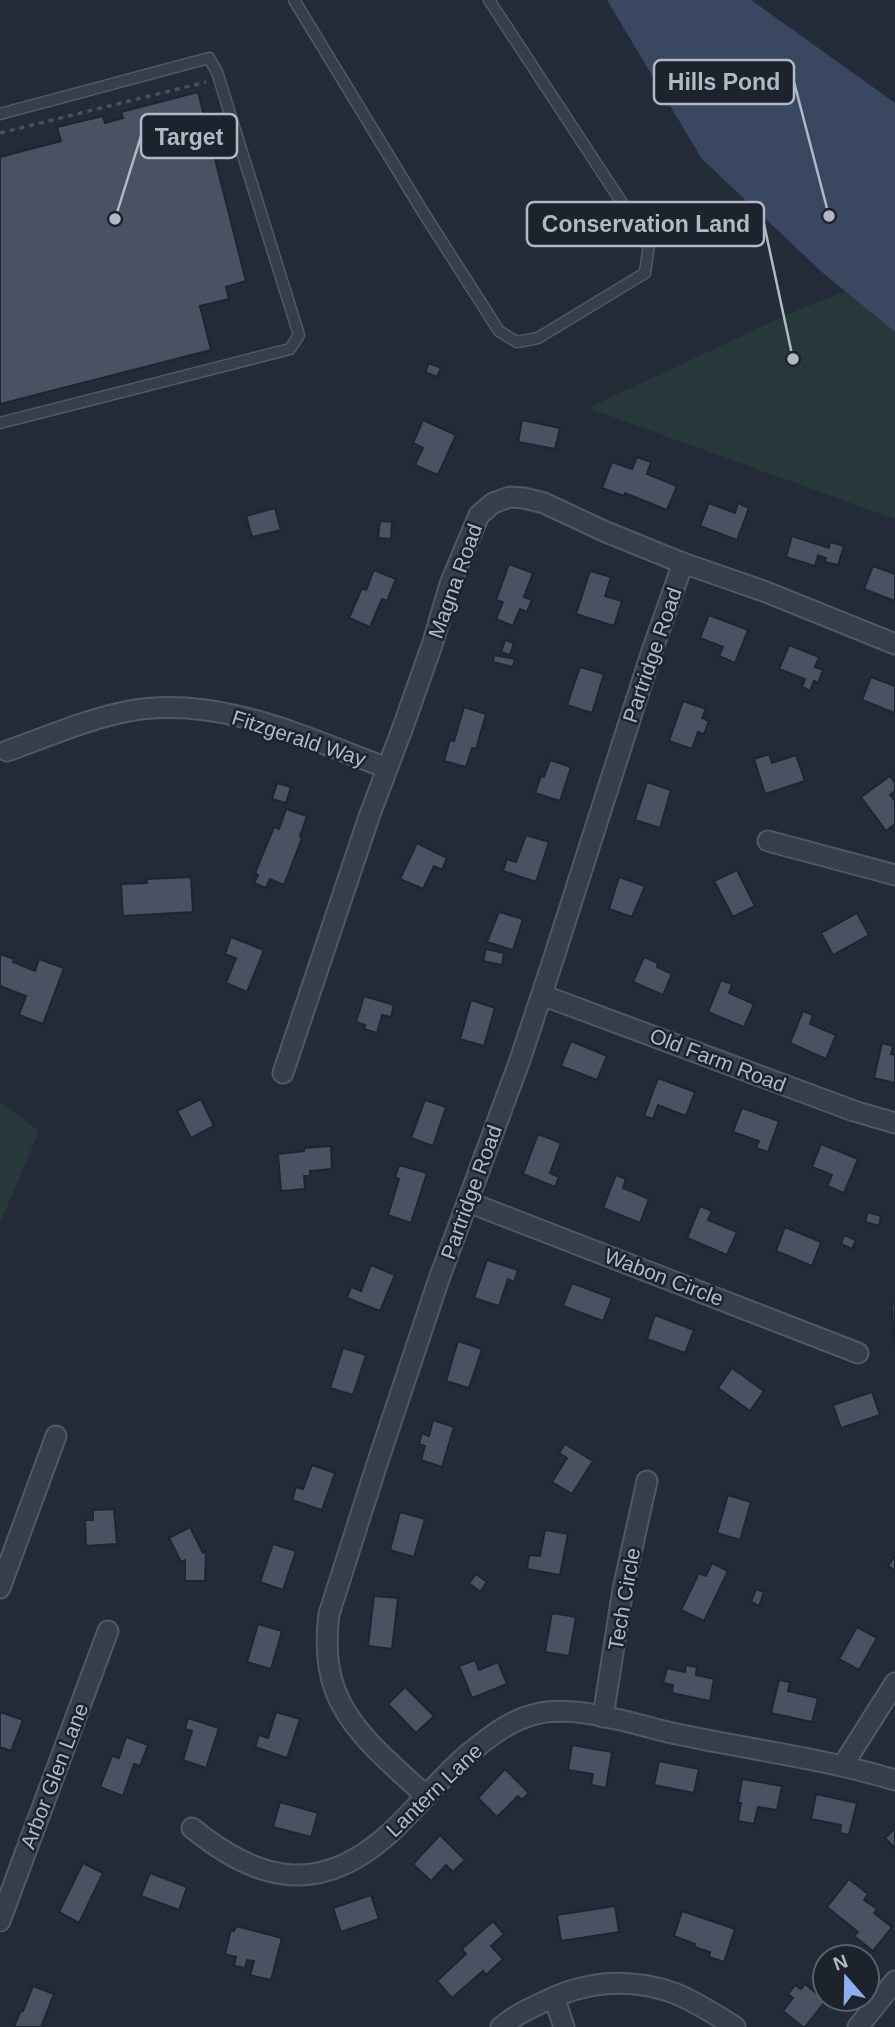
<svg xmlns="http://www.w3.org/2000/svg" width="895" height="2027" viewBox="0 0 895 2027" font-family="Arial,sans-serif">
	<rect width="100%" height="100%" fill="#232b38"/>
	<g fill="#26383a">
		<polygon points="895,145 895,519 588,408 795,311 859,286"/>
		<polygon points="0,1102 39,1131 0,1223"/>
	</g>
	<polygon fill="#394860" points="607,0 751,0 895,103 895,332 823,273 702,159"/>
	<g fill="#495262" stroke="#1e252f" stroke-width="2">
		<polygon points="198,92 246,281 226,287 229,299 200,306 211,350 0,404 0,157 61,141 57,127 103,116 105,123 123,118 121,112"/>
		<polygon points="429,363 441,368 437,377 425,372"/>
		<polygon points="423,420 456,435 438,475 415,465 423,448 413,443"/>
		<polygon points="522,420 560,428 555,449 518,442"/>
		<polygon points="637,457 651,462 647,474 677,486 667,510 625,493 624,496 602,488 612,462 632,469"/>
		<polygon points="709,503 735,513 738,503 749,508 737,540 700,526"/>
		<polygon points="275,508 281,530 252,537 246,516"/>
		<polygon points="380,521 392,522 391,539 378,538"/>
		<polygon points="792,536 829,548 830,542 844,546 838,565 825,562 826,558 818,555 815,566 786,557"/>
		<polygon points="509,564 533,573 524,597 532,600 527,612 520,609 513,626 496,619 503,602 496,600"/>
		<polygon points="873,566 895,574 895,601 864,589"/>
		<polygon points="374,570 396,579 387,601 382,599 370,627 349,618 362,588 366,590"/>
		<polygon points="590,571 611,577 605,596 622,601 614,626 576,614"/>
		<polygon points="709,615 748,630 735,663 719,656 723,647 700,638"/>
		<polygon points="505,640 514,643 510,655 501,652"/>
		<polygon points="789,645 819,657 815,667 823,670 818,683 814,681 810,691 802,687 805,679 779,669"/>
		<polygon points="494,655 515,659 513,667 493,662"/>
		<polygon points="580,667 604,674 592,713 567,705"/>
		<polygon points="871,677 895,686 895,713 862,700"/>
		<polygon points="683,701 706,709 702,718 709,721 704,734 698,732 692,749 669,741"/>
		<polygon points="464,707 486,714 476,749 472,748 466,767 444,761 450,740 454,741"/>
		<polygon points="769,754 772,763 796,755 805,781 765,794 754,759"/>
		<polygon points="550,760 571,767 560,801 535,793 541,776 544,777"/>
		<polygon points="890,776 895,783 895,791 890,795 895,801 895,824 886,831 861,797"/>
		<polygon points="647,782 671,790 660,828 635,820"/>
		<polygon points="277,783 291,787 286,803 272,799"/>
		<polygon points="286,809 307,816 300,836 302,838 284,885 270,879 266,888 254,883 258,875 255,873 274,827 279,829"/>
		<polygon points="526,835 549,842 536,882 503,871 507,859 516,862"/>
		<polygon points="417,843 447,858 442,870 434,866 423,889 400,879"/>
		<polygon points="737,870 755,906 733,917 714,881"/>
		<polygon points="191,877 193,912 123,916 121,884 147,883 147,879"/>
		<polygon points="619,877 645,886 632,917 609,909"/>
		<polygon points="499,912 523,919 513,950 487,942"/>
		<polygon points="857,913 869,935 833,955 821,933"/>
		<polygon points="231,937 264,950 247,992 226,983 236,958 225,954"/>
		<polygon points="486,949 504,953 502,965 483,961"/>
		<polygon points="0,954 14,959 13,962 35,971 39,959 64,968 43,1024 19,1015 26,996 0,986"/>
		<polygon points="644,957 658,963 657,967 672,974 663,995 633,982"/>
		<polygon points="721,980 732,984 729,993 754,1004 744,1027 708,1012"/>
		<polygon points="364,996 394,1005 391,1017 382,1015 377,1033 364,1029 365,1025 356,1022"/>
		<polygon points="471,1000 495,1008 484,1046 460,1039"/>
		<polygon points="803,1011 813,1015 810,1024 836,1035 826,1059 790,1043"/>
		<polygon points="571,1041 607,1056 597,1080 561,1066"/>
		<polygon points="882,1043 893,1046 891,1054 895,1055 895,1083 874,1078"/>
		<polygon points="658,1078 695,1092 686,1116 658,1105 653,1119 644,1116"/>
		<polygon points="201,1099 214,1126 191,1138 177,1111"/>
		<polygon points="425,1100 446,1107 433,1146 411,1138"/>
		<polygon points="742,1108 779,1121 768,1152 756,1148 759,1141 733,1132"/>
		<polygon points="538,1134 561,1143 550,1173 559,1177 555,1187 523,1174"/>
		<polygon points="821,1144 858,1159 844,1193 827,1186 832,1175 812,1167"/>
		<polygon points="331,1146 332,1169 310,1171 310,1176 304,1176 305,1189 281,1191 278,1154 304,1151 304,1148"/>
		<polygon points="399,1165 427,1173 411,1223 388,1215 399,1179 395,1177"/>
		<polygon points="616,1175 626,1179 623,1188 649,1199 640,1223 603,1208"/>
		<polygon points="700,1206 712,1211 708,1220 737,1232 727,1255 687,1238"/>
		<polygon points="868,1212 881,1216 879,1226 865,1222"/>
		<polygon points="785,1227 821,1242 812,1266 776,1251"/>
		<polygon points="844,1235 856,1240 852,1249 841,1244"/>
		<polygon points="487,1260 518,1270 514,1282 508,1279 499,1306 474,1298"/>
		<polygon points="371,1265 395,1275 380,1311 347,1298 351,1287 361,1291"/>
		<polygon points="572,1283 612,1298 603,1321 563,1306"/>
		<polygon points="895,1304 895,1345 894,1345 892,1305"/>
		<polygon points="655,1315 694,1330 685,1353 647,1339"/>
		<polygon points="458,1341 482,1349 469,1388 446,1381"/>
		<polygon points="343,1348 366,1355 353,1395 330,1388"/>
		<polygon points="732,1368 764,1391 750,1411 718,1388"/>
		<polygon points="872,1392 880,1415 841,1428 833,1405"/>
		<polygon points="433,1420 454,1427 442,1467 421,1460 425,1446 419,1444 422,1433 429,1436"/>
		<polygon points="565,1444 593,1461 572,1494 552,1482 567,1458 559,1453"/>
		<polygon points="312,1465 335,1473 322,1510 292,1500 296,1487 303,1489"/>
		<polygon points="728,1495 751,1502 740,1540 717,1533"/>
		<polygon points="114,1509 117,1544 86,1546 85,1520 93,1520 93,1510"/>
		<polygon points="400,1512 425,1519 414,1557 390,1550"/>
		<polygon points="190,1527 203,1553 206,1551 205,1581 185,1581 185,1560 181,1562 169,1538"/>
		<polygon points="545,1530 568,1534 560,1575 527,1569 529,1555 540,1556"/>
		<polygon points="273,1544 296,1551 283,1590 260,1582"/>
		<polygon points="895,1555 895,1571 888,1566"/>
		<polygon points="712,1563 728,1571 704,1621 681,1610 699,1573 706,1576"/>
		<polygon points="476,1574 487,1582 480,1592 469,1583"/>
		<polygon points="756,1589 764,1592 759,1606 751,1602"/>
		<polygon points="374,1596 398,1598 392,1649 368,1646"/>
		<polygon points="552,1613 576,1617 569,1656 545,1652"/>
		<polygon points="258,1624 282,1631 271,1669 247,1662"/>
		<polygon points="857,1627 877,1638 859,1670 839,1659"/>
		<polygon points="475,1660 479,1670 498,1662 507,1684 472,1698 459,1666"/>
		<polygon points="686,1665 697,1667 696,1675 714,1679 710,1701 672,1693 673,1685 663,1683 667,1668 685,1672"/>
		<polygon points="779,1680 790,1682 788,1691 818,1698 812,1722 771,1713"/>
		<polygon points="405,1687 434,1716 416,1733 388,1704"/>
		<polygon points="0,1712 23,1720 11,1751 0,1747"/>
		<polygon points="276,1712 300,1719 287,1758 255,1747 259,1735 268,1738"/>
		<polygon points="188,1718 219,1728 206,1768 183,1760 192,1731 185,1729"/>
		<polygon points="126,1737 148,1745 140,1766 134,1764 123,1796 100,1787 112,1756 119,1758"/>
		<polygon points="572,1745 612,1752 606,1788 591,1785 593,1774 568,1770"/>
		<polygon points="659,1761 699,1769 694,1793 654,1785"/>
		<polygon points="505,1769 529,1793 522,1800 518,1796 497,1817 478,1798"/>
		<polygon points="742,1779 782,1786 777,1810 758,1807 754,1824 738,1821 741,1803 738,1803"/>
		<polygon points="816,1794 857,1803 849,1835 840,1833 841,1825 811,1819"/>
		<polygon points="280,1802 318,1813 311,1837 273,1827"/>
		<polygon points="895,1828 895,1848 885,1838"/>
		<polygon points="440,1835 465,1860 453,1872 446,1865 431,1881 413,1864"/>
		<polygon points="83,1863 103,1873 79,1923 59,1912"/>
		<polygon points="150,1873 187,1887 179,1910 141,1896"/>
		<polygon points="849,1879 868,1894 864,1900 877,1909 874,1913 892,1927 873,1951 854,1936 858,1932 827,1907"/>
		<polygon points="371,1895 379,1919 341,1932 333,1908"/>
		<polygon points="615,1906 619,1932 561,1941 557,1915"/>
		<polygon points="682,1911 735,1929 724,1962 709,1957 710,1952 694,1947 695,1944 674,1936"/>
		<polygon points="493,1921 504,1934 491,1946 503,1959 486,1975 483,1971 452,1998 437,1981 466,1954 462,1949"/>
		<polygon points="236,1926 282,1938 271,1980 250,1975 254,1961 247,1960 245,1968 234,1966 236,1957 225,1954 231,1930 234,1931"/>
		<polygon points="805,1984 826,2001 805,2027 803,2027 783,2011 793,1998 788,1994 795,1985 801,1989"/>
		<polygon points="33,1986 54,1994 41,2027 14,2027 21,2010 23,2011"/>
	</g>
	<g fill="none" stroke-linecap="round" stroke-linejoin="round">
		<g stroke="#525863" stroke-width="13">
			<g id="service">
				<polyline points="294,0 423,212 499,331 517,342 538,338 645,273 649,244 489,0"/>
				<polyline points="0,114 209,58 217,72 299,335 290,349 0,423"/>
			</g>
		</g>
		<g stroke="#525863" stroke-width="23">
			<g id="minor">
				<path d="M 7,751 C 47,737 87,719 129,711 C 219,695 304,737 387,768"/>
				<polyline points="768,841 895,875"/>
				<polyline points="542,995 854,1111 895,1123"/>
				<polyline points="283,1073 370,814 403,727 433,642 450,584 479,515 493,503 510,497 524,498 544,503 606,532 680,562 766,592 895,644"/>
				<polyline points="468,1202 858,1353"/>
				<polyline points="0,1588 56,1436"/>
				<polyline points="603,1717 623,1589 647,1481"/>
				<polyline points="843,1765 895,1683"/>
				<path d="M 426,1796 C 393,1765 351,1733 335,1690 C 326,1666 326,1638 329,1614 L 378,1461 L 439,1279 L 520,1060 L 555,954 L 651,654 L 683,563"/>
				<path d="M 192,1828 C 259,1883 321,1896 390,1833 C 417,1808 440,1778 468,1754 C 489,1737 510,1720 536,1714 C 575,1704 633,1724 672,1733 C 746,1749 822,1758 895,1780"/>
				<polyline points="0,1921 108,1631"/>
				<polyline points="554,1997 564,2027"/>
				<path d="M 501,2027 C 515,2015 531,2008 548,2000 C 588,1981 631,1978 674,1993 C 695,2001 716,2015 735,2027"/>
				<polyline points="858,2027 895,1981"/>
			</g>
		</g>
		<polyline stroke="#435356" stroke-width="3.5" stroke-dasharray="5 5" stroke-linecap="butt" points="0,133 206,82"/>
		<use href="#service" stroke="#373d49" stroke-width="10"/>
		<use href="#minor" stroke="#373d49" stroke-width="19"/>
	</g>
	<g text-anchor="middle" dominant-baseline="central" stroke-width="5" stroke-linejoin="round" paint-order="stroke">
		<g font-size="21" fill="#b2b8c5" stroke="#1c232d">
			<text transform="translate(455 581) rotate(-70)">Magna Road</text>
			<text transform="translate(652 655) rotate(-71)">Partridge Road</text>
			<text transform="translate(299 738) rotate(18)">Fitzgerald Way</text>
			<text transform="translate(718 1060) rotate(21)">Old Farm Road</text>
			<text transform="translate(471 1192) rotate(-70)">Partridge Road</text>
			<text transform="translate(664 1277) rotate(21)">Wabon Circle</text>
			<text transform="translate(624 1599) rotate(-80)">Tech Circle</text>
			<text transform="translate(54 1776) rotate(-69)">Arbor Glen Lane</text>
			<text transform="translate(434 1790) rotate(-44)">Lantern Lane</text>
		</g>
	</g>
	<path fill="none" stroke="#b2b8c5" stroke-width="2.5" d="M829 216L794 82M115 219L141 136M793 359L764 224"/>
	<g fill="#b2b8c5" stroke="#1c232d" stroke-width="2.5">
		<circle cx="829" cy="216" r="7"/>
		<circle cx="115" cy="219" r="7"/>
		<circle cx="793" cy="359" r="7"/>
	</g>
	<g fill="#1c232d" stroke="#b2b8c5" stroke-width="2.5">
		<rect x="654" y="60" width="140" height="44" rx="7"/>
		<rect x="141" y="114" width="96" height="44" rx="7"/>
		<rect x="527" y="202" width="237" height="44" rx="7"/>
	</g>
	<g font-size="23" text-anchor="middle" font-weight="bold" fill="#b2b8c5">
		<text x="724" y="90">Hills Pond</text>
		<text x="189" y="145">Target</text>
		<text x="646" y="232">Conservation Land</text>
	</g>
	<g transform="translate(846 1978) rotate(340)"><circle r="33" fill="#1c232d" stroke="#585f6a" stroke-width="2"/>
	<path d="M0-5L12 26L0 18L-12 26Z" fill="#8caff0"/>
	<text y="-10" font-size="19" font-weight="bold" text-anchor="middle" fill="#b2b8c5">N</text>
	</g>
</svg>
